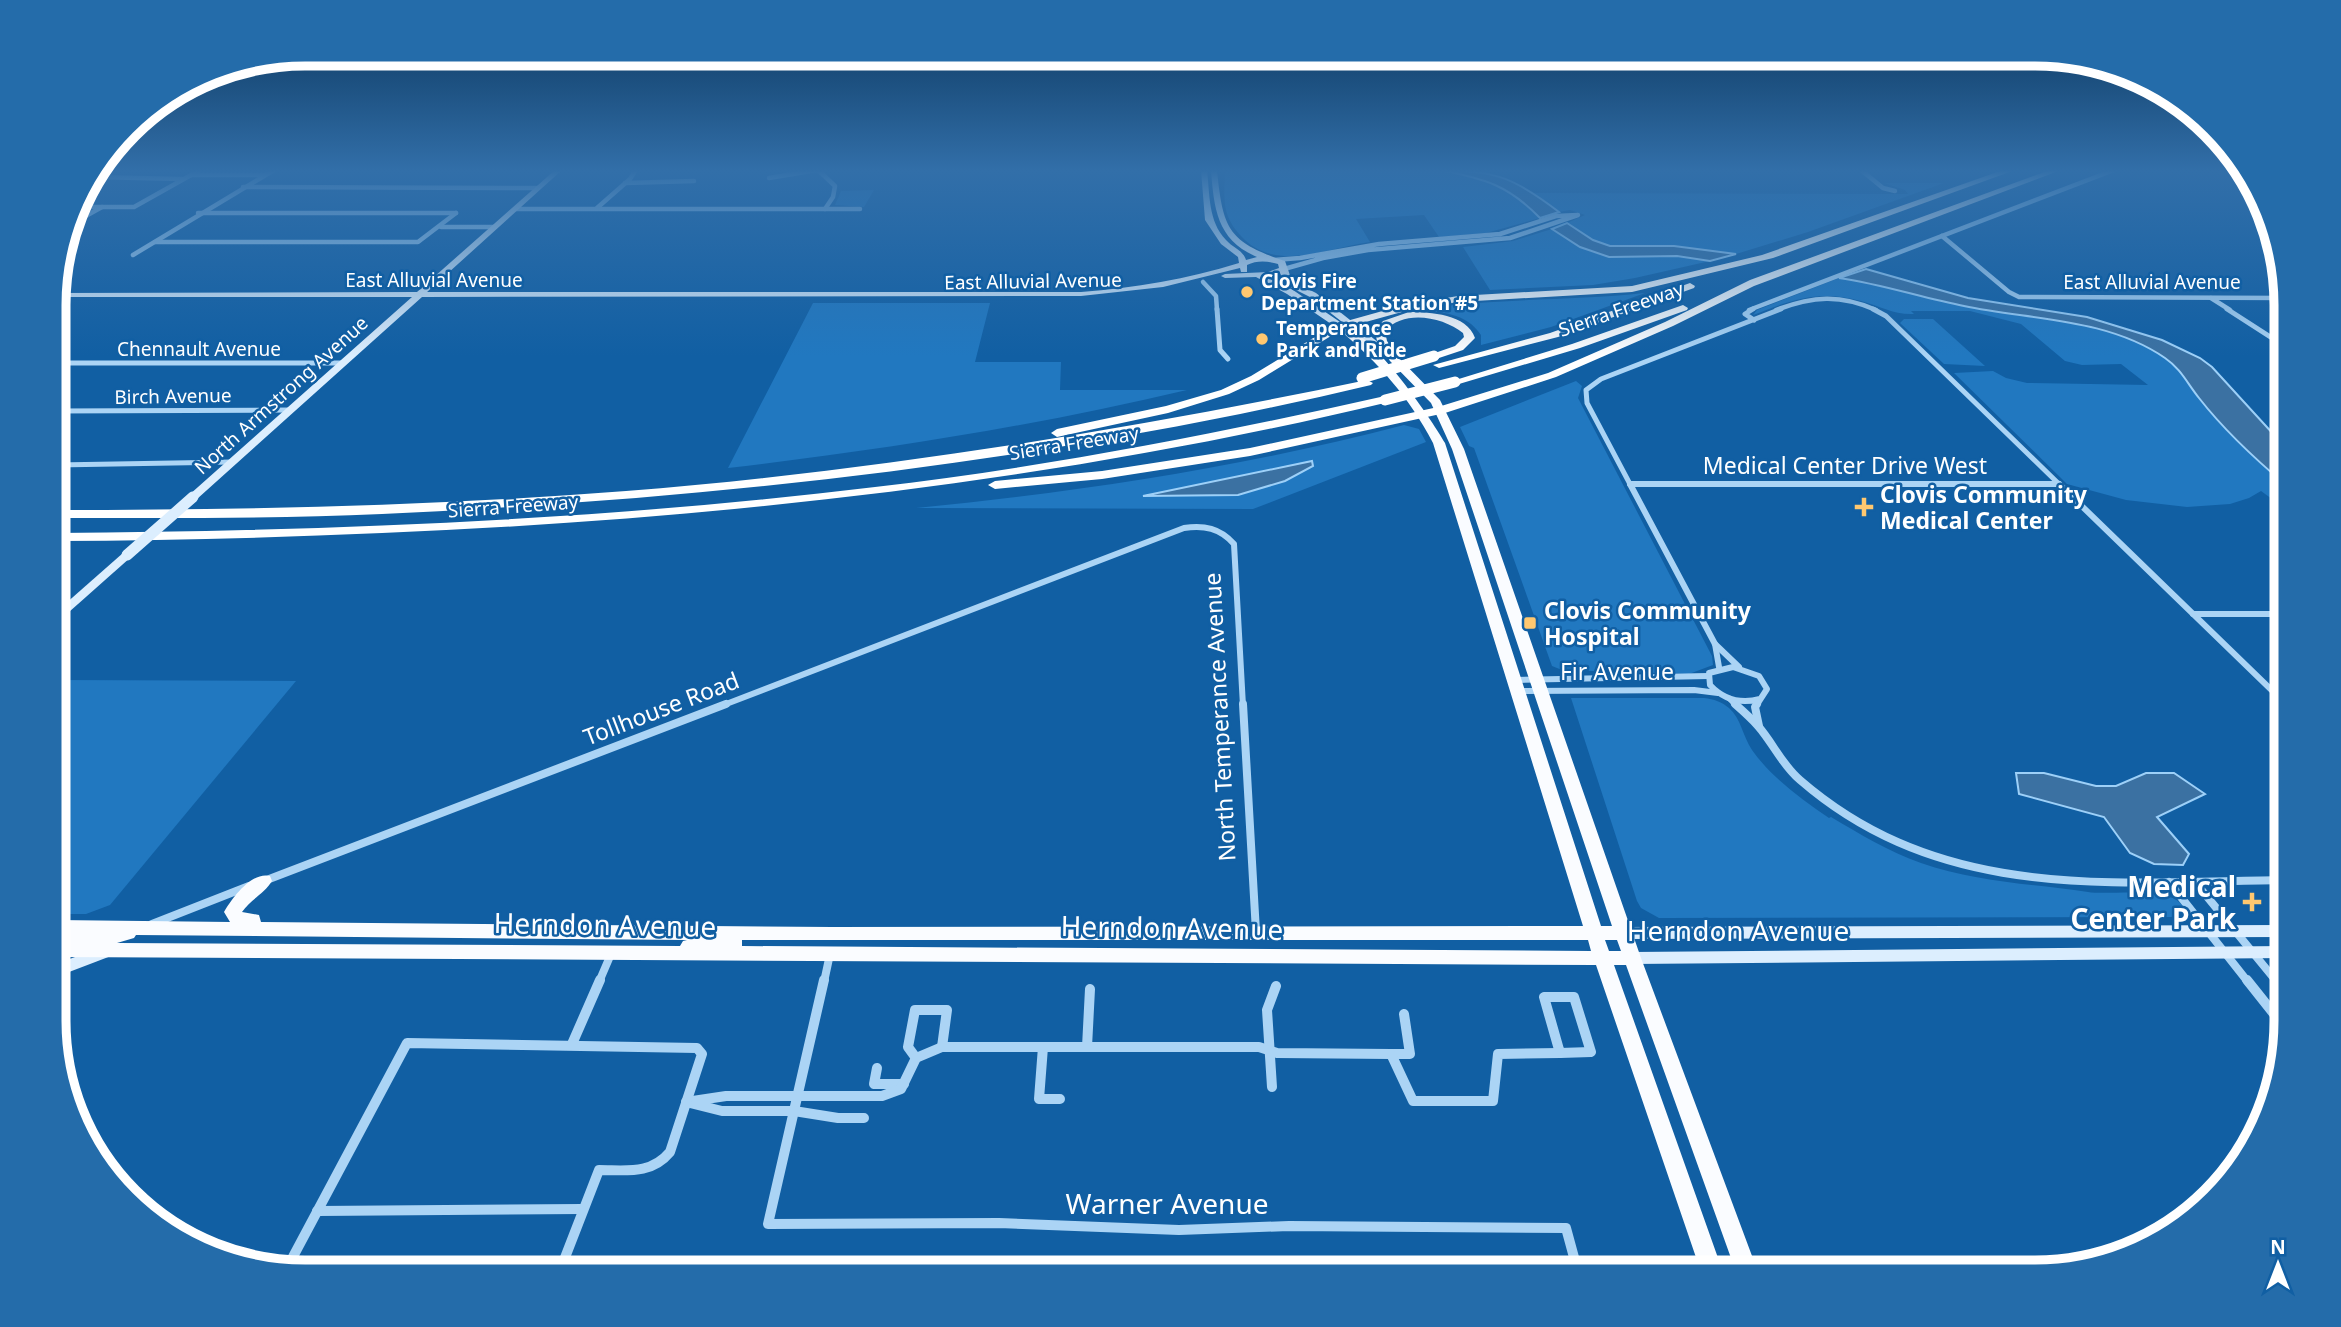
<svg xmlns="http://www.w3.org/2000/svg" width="2341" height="1327" viewBox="0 0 2341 1327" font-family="'Noto Sans',sans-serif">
	<rect width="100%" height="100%" fill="#115fa3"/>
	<g fill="#2178c0">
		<path d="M 1225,170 L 1441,170 L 1478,177 L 1505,188 L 1524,202 L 1540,218 L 1486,233 L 1439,237 L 1424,215 L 1356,219 L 1370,242 C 1330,247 1279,272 1245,240 C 1221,217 1224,201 1225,170 Z"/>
		<polygon points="1884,183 1944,183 1808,232 1736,254 1679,247 1610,246 1592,240 1567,223 1585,215 1570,210 1559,212 1532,193 1908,194 1905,190"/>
		<polygon points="874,190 864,207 835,205 841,191"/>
		<polygon points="1552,229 1589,251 1609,257 1677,256 1710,261 1635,278 1593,285 1490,290 1463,247 1513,241"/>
		<path d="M 1839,278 C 1882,284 1922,298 1964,306 C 2030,320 2107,318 2165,358 C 2181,369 2187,383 2199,398 C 2224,430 2255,459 2286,485 L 2286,499 L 2272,499 L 2261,491 L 2249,498 L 2230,504 L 2187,507 L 2126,500 L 2067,484 L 1954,373 L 1993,371 L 2006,378 L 2027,383 L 2148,385 L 2121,364 L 2082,365 L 2065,361 L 2021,324 L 1970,311 L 1911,311 L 1914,314 C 1894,315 1880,306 1861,301 C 1818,289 1792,300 1753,315 L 1757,310 Z"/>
		<path d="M 1645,293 L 1551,327 L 1481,345 L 1481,335 C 1466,312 1440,312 1415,310 C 1491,298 1569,301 1645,293 Z"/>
		<path d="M 813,303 L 990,303 L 975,362 L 1061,362 L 1060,390 L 1187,390 C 1035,426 883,450 728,468 Z"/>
		<polygon points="1904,319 1933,319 1985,366 1944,364 1900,323"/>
		<polygon points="1576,381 1582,386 1578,398 1712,656 1713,665 1689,674 1562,670 1552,666 1474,448 1469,446 1460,427"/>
		<path d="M 1404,425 L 1419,429 L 1426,442 L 1253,509 L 916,508 C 1081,492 1244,467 1404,425 Z"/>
		<polygon points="56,680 296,681 110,905 86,914 56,914"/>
		<path d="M 1571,698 L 1704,698 C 1714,699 1722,702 1729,708 C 1741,718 1743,737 1752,750 C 1772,778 1801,799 1829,818 L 1831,817 C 1860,834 1889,852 1921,863 C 1975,882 2033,884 2088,892 C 2111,896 2182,883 2185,913 L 2171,917 L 1659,918 L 1641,908 L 1637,901 Z"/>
	</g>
	<g fill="#3b71a2" stroke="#9dd0f8" stroke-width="2">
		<path d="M 1441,170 C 1496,170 1516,179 1559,212 L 1540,218 C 1508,185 1485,179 1441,170 Z"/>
		<polygon points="1567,223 1593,240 1610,246 1674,246 1736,254 1710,261 1677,256 1609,257 1580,247 1552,229"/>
		<path d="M 1866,269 L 1968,298 L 2087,317 L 2162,340 L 2200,358 L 2212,367 L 2286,448 L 2286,485 C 2255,459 2224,430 2199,398 C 2187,383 2181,369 2165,358 C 2107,318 2031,320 1964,306 C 1922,298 1882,284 1839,278 Z"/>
		<polygon points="1312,461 1313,466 1285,481 1238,495 1143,496"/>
		<polygon points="2016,773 2044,773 2096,786 2116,786 2146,773 2174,773 2205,794 2157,817 2189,854 2183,865 2154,864 2130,853 2104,817 2019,794"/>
	</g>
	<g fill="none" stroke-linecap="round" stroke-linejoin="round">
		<g stroke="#abd4f5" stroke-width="4.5">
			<polyline points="818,170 835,186 833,197 825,209"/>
			<polyline points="1861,170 1883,188 1895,191"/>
			<polyline points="191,175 264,175"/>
			<polyline points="93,177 182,179"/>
			<polyline points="769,178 817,170"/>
			<polyline points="625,183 694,181"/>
			<polyline points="243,187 538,188"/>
			<polyline points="76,207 134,207 200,170"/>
			<polyline points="597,208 630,179 636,170"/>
			<polyline points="516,209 860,209"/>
			<polyline points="198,213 456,213"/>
			<polyline points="75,222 102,207"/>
			<polyline points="441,227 495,227"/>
			<polyline points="1942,236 2009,292 2019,297 2286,298"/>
			<polyline points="155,242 418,242 456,213"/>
			<polyline points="133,255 274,170"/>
			<polyline points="1274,260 1300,258 1379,244 1500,234 1556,216 1578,215 1510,238 1368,250 1323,258 1284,269"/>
			<polyline points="1203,282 1216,296 1217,310"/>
			<polyline points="2211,298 2230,310"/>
			<polyline points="1749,310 2114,170"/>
			<path d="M 1776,310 C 1813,296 1840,294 1876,310"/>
		</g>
		<g stroke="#abd4f5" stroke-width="5">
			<polyline points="1217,309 1220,350 1228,359"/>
			<polyline points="1753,309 1745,314 1754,320"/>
			<polyline points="1873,309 1886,316 2061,486"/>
			<polyline points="2227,309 2286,347"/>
			<polyline points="56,363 343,363"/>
			<polyline points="56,411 290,410"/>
			<polyline points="56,465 232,462"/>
			<polyline points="1630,484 2059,484"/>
			<polyline points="1631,486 1587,403 1586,390 1601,379 1781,309"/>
		</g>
		<g stroke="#abd4f5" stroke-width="6">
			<polyline points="1630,484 2059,484"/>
			<polyline points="1630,484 1715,644 1719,667"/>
			<polyline points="2059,484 2286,704"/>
			<polyline points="2193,614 2286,614"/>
			<polyline points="1715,644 1739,667"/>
			<polyline points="1513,680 1708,676"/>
			<polyline points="1517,691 1694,690 1718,693"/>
			<polyline points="1730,699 1737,706"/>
			<path d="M 721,706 L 1184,528 C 1204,525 1220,528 1234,544 L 1243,706"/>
			<path d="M 1756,706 L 1767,689 L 1759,676 L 1733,667 L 1709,673 L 1710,685 C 1724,700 1741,704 1760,699"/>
		</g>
		<g stroke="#abd4f5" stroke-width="8">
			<polyline points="1243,704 1256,932"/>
			<path d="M 1735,704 C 1743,711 1751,718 1758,726 C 1773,743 1782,765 1800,780 C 1942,903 2113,882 2286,880"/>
			<polyline points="1757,704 1755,707 1759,726"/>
			<polyline points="264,881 726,704"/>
			<polyline points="2169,882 2248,982"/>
			<polyline points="2195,882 2277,982"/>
			<polyline points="152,924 249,886"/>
			<polyline points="599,982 611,954"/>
			<polyline points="824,982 830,954"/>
		</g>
		<g stroke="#abd4f5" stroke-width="10">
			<polyline points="824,980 768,1224 999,1223 1179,1230 1289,1226 1566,1228 1578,1272"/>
			<polyline points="2247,980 2286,1029"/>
			<polyline points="2275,980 2286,993"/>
			<polygon points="1544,997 1574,997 1591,1052 1560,1053"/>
			<polyline points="572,1044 600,980"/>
			<polyline points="1043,1047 1039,1099 1060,1099"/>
			<polyline points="1087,1047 1090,989"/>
			<polyline points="1391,1054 1410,1054 1404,1014"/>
			<polyline points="916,1058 908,1047 915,1010 947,1010 942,1047"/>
			<polyline points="877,1068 874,1084 904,1084"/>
			<polyline points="1272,1087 1267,1010 1276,986"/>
			<polyline points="864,1118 838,1118 794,1111 722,1111 686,1102 726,1096 882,1096 901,1089 916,1058 942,1047 1259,1047 1277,1053 1391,1054 1413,1101 1493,1101 1498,1054 1560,1053"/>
			<polyline points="317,1211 582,1209"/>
			<path d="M 287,1268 L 407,1043 L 697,1048 L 702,1054 L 670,1152 C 651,1175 626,1170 599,1170 L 559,1273"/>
		</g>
		<g fill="#dceefe" fill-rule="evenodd">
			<path d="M 555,170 L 562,170 L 427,292 L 1081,292 C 1135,288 1187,279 1239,263 L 1238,257 L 1221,244 L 1205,220 L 1201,170 L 1207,170 C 1210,195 1208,221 1226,240 C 1233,248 1243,250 1246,260 L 1257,257 C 1217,240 1214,209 1211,170 L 1217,170 C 1223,229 1228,242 1285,261 L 1292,281 L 1316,293 L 1398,358 L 1391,360 L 1310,297 L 1286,285 L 1280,273 L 1265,276 L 1293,290 L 1343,324 L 1343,328 L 1337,328 L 1287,294 L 1256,277 L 1225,278 L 1221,276 L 1225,274 L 1268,272 L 1279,268 L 1278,264 C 1268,261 1257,260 1247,265 L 1247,272 L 1241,272 L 1240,268 L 1163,287 L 1081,296 L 422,297 L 197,499 L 189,499 L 189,495 L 412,297 L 56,297 L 56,293 L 417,292 Z"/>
			<polygon points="127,552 131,553 132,555 131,557 60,620 56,621 56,612 123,553"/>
			<polygon points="2286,925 2286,937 1623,939 1618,937 1615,933 1618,929 1623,927"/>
			<polygon points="105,946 111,948 113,952 111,956 56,977 56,964"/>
			<polygon points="2286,946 2286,958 1632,964 1626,962 1624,958 1626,954 1632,952"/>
		</g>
		<path fill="#fafcff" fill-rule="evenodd" d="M 1337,324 C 1365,322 1431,418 1445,443 L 1601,926 L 1612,926 L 1452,449 L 1431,403 L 1390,361 L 1390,357 L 1398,357 L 1440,400 L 1464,449 L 1641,958 L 1758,1272 L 1736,1272 L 1626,965 L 1614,965 L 1723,1272 L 1701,1272 L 1596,965 L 56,957 L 56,920 L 230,922 L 224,912 C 232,898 252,871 270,876 L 272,881 C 265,893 250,900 242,912 L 259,915 L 261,922 L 832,927 L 1583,926 L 1433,443 C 1409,397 1377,361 1337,328 ZM 136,935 L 687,940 L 683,941 L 680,946 L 117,943 L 134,938 ZM 742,940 L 1588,940 L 1591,951 L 742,946 ZM 1605,940 L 1617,940 L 1621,951 L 1609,951 Z"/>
		<g fill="#fff" fill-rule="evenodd">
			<polygon points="2003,170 2015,170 1773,258 1632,292 1458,302 1409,310 1344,328 1259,380 1229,394 1168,413 1057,437 1051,433 1057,429 1166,406 1221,390 1251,376 1336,324 1404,305 1458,296 1632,286 1762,255"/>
			<polygon points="2050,170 2061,170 1754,286 1673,326 1556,377 1445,413 1250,456 1102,479 995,489 988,485 995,481 1102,471 1250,448 1438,407 1548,373 1665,322 1750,280"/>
			<polygon points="1690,283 1695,286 1694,288 1558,337 1439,368 1433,365 1550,333"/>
			<polygon points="1683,305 1688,308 1687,310 1580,348 1459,384 1449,382 1572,344"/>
			<path d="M 1409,312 C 1430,312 1467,314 1475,338 L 1463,350 L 1436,359 L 1432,358 L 1432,354 L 1455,346 L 1464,337 L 1463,333 C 1443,317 1404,309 1385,331 L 1387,341 L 1400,359 L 1390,361 L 1377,341 L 1375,331 L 1383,321 Z"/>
			<path d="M 1367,380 L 1373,383 L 1371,385 C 1048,462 714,499 382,514 C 274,519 165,518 56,518 L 56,510 C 247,510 436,506 626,491 C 876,471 1122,431 1367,380 Z"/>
			<path d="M 1385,396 L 1391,400 L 1389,402 C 952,507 505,538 56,541 L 56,533 C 330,531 603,520 875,487 C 1047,467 1216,434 1385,396 Z"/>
		</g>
		<polyline stroke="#dceefe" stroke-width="11" points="127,555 193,497"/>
		<g stroke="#fff" stroke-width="11">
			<polyline points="1362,378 1434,356"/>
			<polyline points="1385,400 1455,382"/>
		</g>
	</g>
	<linearGradient id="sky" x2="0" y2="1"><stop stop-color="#09345a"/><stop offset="0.48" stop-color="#326fa9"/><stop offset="1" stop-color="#326fa9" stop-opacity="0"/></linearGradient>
	<rect width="2341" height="356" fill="url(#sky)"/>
	<g fill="#ffc870" stroke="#115fa3" stroke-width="2.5">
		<circle cx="1247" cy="292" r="7"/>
		<circle cx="1262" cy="339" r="7"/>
		<path d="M1860.5 496.5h7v7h7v7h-7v7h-7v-7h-7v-7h7z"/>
		<rect x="1523" y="616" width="14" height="14" rx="3.5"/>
		<path d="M2248.5 891.5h7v7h7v7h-7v7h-7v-7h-7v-7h7z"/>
	</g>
	<g text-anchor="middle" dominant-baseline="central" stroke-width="5" stroke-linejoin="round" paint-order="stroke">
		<g font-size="19" fill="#fff" stroke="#115fa3">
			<text x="434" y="280">East Alluvial Avenue</text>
			<text transform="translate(1033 281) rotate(-1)">East Alluvial Avenue</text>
			<text x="2152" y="282">East Alluvial Avenue</text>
			<text transform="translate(1621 309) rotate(-19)">Sierra Freeway</text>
			<text x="199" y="349">Chennault Avenue</text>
			<text transform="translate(281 395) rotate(-42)">North Armstrong Avenue</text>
			<text transform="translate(173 396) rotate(-1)">Birch Avenue</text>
			<text transform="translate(1074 443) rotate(-9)">Sierra Freeway</text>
			<text transform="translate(513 506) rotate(-4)">Sierra Freeway</text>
		</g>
		<g font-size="19" font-weight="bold" fill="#fff" stroke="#115fa3" text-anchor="start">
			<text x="1261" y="281">Clovis Fire<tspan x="1261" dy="22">Department Station #5</tspan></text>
			<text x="1276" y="328">Temperance<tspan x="1276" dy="22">Park and Ride</tspan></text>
		</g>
		<g font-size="23" fill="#fff" stroke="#115fa3">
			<text x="1845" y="465">Medical Center Drive West</text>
			<text x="1617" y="671">Fir Avenue</text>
			<text transform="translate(661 708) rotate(-21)">Tollhouse Road</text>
			<text transform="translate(1219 717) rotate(-93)">North Temperance Avenue</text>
		</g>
		<g font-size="23" font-weight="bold" fill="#fff" stroke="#115fa3" text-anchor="start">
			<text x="1880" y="494">Clovis Community<tspan x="1880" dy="26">Medical Center</tspan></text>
			<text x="1544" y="610">Clovis Community<tspan x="1544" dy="26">Hospital</tspan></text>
		</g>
		<g font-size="28" font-weight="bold" fill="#fff" stroke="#115fa3" text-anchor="end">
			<text x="2236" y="886">Medical<tspan x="2236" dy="32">Center Park</tspan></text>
		</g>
		<g font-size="28" fill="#fff" stroke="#115fa3">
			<text transform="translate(605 924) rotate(1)">Herndon Avenue</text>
			<text transform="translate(1172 927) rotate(1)">Herndon Avenue</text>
			<text x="1738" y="930">Herndon Avenue</text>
			<text x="1167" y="1203">Warner Avenue</text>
		</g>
	</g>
	<path d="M0 0H2341V1327H0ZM305 66H2035A239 239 0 0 1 2274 305V1021A239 239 0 0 1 2035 1260H305A239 239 0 0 1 66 1021V305A239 239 0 0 1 305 66Z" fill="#246caa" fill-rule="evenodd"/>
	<path fill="none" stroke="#fff" stroke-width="9" d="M305 66H2035A239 239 0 0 1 2274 305V1021A239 239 0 0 1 2035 1260H305A239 239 0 0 1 66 1021V305A239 239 0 0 1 305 66Z"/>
	<g transform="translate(2278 1264)" stroke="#115fa3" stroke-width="5" paint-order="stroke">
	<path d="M0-5L12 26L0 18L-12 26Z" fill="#ffffff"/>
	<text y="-10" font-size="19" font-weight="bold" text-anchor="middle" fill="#ffffff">N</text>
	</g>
</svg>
